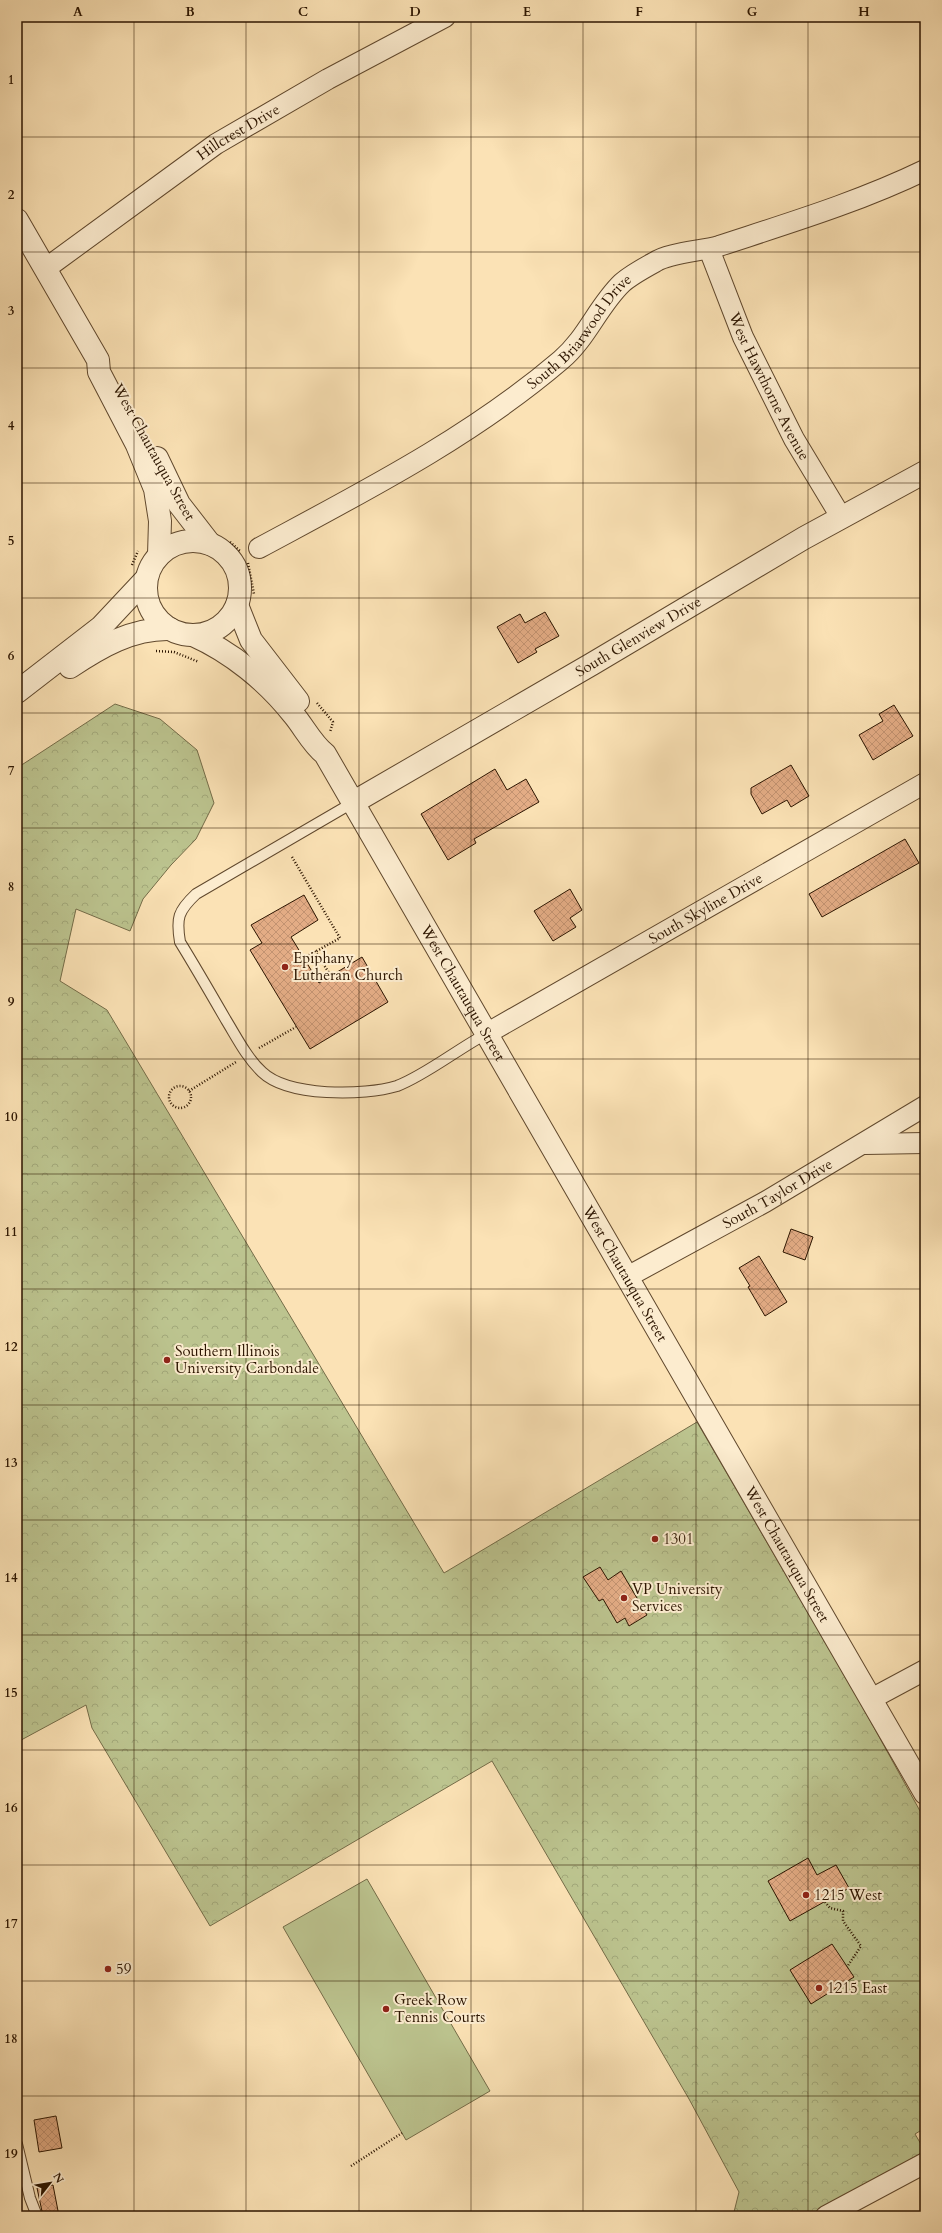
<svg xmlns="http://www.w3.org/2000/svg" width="942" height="2233" viewBox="0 0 942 2233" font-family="Cardo,serif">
	<defs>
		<pattern id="forest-crowns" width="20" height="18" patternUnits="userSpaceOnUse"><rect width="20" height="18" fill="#bcc48f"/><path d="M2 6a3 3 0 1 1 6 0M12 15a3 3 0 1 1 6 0" fill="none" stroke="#a2a87a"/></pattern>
		<pattern id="building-cross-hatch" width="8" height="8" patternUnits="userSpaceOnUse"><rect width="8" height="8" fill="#e3ac85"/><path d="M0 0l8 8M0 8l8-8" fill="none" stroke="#c39371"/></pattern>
	</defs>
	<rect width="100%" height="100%" fill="#fbe2b5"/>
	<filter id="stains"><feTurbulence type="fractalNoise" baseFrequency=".005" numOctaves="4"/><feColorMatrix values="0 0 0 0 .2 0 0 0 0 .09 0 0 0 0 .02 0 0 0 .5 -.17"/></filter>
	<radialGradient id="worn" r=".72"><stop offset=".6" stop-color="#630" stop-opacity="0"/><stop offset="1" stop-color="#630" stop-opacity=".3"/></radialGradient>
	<polygon fill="url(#forest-crowns)" stroke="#746c48" points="115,704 160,719 197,750 214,803 196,839 171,865 143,899 130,931 76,909 60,981 107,1010 444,1573 697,1422 861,1704 925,1820 925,2128 915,2134 925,2151 811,2216 733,2216 739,2192 689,2099 492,1761 210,1926 92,1728 86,1705 23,1739 17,1745 17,768"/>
	<polygon fill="#bcc48f" stroke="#746c48" points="367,1879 490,2091 406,2140 283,1927"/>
	<g fill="url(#building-cross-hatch)" stroke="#2c1500">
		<polygon points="545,612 559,636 535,649 537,652 518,663 497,627 520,614 525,623"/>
		<polygon points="894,705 913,736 873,760 859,735 883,721 879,714"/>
		<polygon points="791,765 809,796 791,807 787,800 762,814 751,794 751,788"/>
		<polygon points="495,769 507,790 526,779 539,802 474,839 476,843 448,860 421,814"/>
		<polygon points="905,839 919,863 822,917 809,894"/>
		<polygon points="570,889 582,910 570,918 576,927 553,941 534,911"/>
		<polygon points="304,895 318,920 291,937 319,983 362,957 388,1002 310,1049 250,950 262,943 251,925"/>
		<polygon points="791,1229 813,1237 805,1260 783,1252"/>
		<polygon points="759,1256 787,1302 765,1316 748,1287 750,1286 739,1268"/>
		<polygon points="600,1567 608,1580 621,1571 647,1615 629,1626 625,1618 617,1623 603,1599 599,1601 583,1577"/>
		<polygon points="808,1858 817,1875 836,1865 849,1888 790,1921 768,1881"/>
		<polygon points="832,1944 854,1977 811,2004 790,1970"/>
		<polygon points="56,2116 62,2148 39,2152 34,2120"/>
		<polygon points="53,2185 59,2216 43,2216 37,2188"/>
	</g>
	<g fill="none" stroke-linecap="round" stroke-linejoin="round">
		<g stroke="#60482d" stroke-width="12">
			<g id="service">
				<path d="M 354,802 L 196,894 C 178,911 176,918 180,942 C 196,968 211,994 226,1020 C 237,1038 247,1058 262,1072 C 288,1097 364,1096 397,1086 C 424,1076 458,1049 486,1034"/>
				<polyline points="17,2144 30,2198 37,2216"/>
			</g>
		</g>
		<g stroke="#60482d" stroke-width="22">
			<g id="minor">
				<path id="s1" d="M 709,249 L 743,337 L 794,439 L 841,517"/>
				<path id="s2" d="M 45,269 L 216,144 L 328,79 L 445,17"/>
				<path id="s3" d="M 259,548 C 363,492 471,437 561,360 C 587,338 598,306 622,283 C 631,275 644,268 655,262 C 668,253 702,251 719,246 C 789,223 859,202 925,170"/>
				<path id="s4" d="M 486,1034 L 925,783"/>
				<polyline points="865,1144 925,1143"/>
				<path id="s5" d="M 627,1277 L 765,1202 L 925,1106"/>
				<polyline points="871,1699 925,1670"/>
				<polyline points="826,2216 925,2163"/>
			</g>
		</g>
		<g stroke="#60482d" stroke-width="24">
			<g id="tertiary">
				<polyline points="17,220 98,360 99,372 137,445 155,489 160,521 159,555"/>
				<polyline points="157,458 179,504 210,544"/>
				<circle cx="193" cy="588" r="47"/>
				<polyline points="237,605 251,640 298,701"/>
				<path id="s6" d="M 193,635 C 231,652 267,681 293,714 C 304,727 312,744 325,754 L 925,1793"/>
				<path d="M 70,667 C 100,647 132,628 170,629"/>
				<polyline points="17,692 101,627 146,579"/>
				<path id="s7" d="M 354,802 L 592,664 L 804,538 L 925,472"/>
			</g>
		</g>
		<g stroke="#2c1500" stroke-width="2.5" stroke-dasharray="1 2" stroke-linecap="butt">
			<polyline points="230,542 240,551"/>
			<polyline points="248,563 254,594"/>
			<polyline points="132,565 138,551"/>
			<polyline points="156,651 174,652 199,662"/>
			<polyline points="317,703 333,722 330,732"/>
			<polyline points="292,857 340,938 304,958"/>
			<polyline points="315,951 331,976"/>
			<polyline points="259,1048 296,1027"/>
			<circle cx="180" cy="1097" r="11"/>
			<polyline points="189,1091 236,1062"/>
			<polyline points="825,1902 830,1908 843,1911 843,1921 861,1946 847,1967"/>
			<polyline points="351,2166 402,2133"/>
		</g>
		<use href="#service" stroke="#fceccf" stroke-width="10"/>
		<use href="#minor" stroke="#fceccf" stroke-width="20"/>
		<use href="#tertiary" stroke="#fceccf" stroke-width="22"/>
	</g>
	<path fill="none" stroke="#2c1500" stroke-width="1" stroke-opacity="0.55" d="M 134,17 L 134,2216M 246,17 L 246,2216M 359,17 L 359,2216M 471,17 L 471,2216M 583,17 L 583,2216M 696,17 L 696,2216M 808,17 L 808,2216M 17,137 L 925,137M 17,252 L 925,252M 17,368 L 925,368M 17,483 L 925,483M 17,598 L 925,598M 17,713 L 925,713M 17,828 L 925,828M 17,944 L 925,944M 17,1059 L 925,1059M 17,1174 L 925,1174M 17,1289 L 925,1289M 17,1405 L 925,1405M 17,1520 L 925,1520M 17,1635 L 925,1635M 17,1750 L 925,1750M 17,1865 L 925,1865M 17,1981 L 925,1981M 17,2096 L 925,2096"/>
	<g fill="#8f2418" stroke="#fceccf" stroke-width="1.5">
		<circle cx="285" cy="967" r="4"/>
		<circle cx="167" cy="1360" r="4"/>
		<circle cx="655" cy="1539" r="4"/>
		<circle cx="624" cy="1598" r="4"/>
		<circle cx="806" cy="1895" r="4"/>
		<circle cx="108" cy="1969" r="4"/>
		<circle cx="819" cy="1988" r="4"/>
		<circle cx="386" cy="2009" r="4"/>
	</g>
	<g text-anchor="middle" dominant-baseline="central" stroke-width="4" stroke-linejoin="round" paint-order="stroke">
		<g font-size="15" fill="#2c1500" stroke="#fceccf">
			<text stroke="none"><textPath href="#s2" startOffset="237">Hillcrest Drive</textPath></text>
			<text stroke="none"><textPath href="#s3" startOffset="390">South Briarwood Drive</textPath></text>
			<text stroke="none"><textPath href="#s1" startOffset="150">West Hawthorne Avenue</textPath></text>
			<text transform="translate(154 452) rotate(61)">West Chautauqua Street</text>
			<text stroke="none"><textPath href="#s7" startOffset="329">South Glenview Drive</textPath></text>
			<text stroke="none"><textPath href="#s4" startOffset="253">South Skyline Drive</textPath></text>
			<text stroke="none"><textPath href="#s6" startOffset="456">West Chautauqua Street</textPath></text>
			<text stroke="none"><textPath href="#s5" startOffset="172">South Taylor Drive</textPath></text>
			<text stroke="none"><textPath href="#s6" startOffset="780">West Chautauqua Street</textPath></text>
			<text stroke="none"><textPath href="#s6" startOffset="1104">West Chautauqua Street</textPath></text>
		</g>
		<g font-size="15" fill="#2c1500" stroke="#fceccf" text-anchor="start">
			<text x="293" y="958">Epiphany<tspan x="293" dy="17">Lutheran Church</tspan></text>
			<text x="175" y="1351">Southern Illinois<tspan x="175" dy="17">University Carbondale</tspan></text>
			<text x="663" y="1539">1301</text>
			<text x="632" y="1589">VP University<tspan x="632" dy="17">Services</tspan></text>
			<text x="814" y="1895">1215 West</text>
			<text x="116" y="1969">59</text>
			<text x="827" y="1988">1215 East</text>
			<text x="394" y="2000">Greek Row<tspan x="394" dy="17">Tennis Courts</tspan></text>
		</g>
	</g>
	<rect width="942" height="2233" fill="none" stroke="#fbe2b5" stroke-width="44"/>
	<g transform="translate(50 2183) rotate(59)" stroke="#fceccf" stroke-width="3" paint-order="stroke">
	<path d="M0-3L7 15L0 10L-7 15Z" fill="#2c1500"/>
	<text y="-6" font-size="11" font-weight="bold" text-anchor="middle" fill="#2c1500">N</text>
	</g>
	<rect x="22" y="22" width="898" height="2189" fill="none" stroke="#2c1500" stroke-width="1.5"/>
	<g font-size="13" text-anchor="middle" font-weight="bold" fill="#2c1500">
		<text x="78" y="16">A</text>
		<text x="190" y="16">B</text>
		<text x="303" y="16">C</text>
		<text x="415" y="16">D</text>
		<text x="527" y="16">E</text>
		<text x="639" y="16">F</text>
		<text x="752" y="16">G</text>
		<text x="864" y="16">H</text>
		<text x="11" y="84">1</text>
		<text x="11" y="199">2</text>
		<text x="11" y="315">3</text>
		<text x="11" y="430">4</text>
		<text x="11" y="545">5</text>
		<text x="11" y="660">6</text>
		<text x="11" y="775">7</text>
		<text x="11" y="891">8</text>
		<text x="11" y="1006">9</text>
		<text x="11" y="1121">10</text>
		<text x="11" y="1236">11</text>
		<text x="11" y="1351">12</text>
		<text x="11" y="1467">13</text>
		<text x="11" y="1582">14</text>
		<text x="11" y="1697">15</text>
		<text x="11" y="1812">16</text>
		<text x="11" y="1928">17</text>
		<text x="11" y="2043">18</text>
		<text x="11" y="2158">19</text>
	</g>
	<rect width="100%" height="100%" filter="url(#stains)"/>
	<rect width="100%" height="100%" fill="url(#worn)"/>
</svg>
